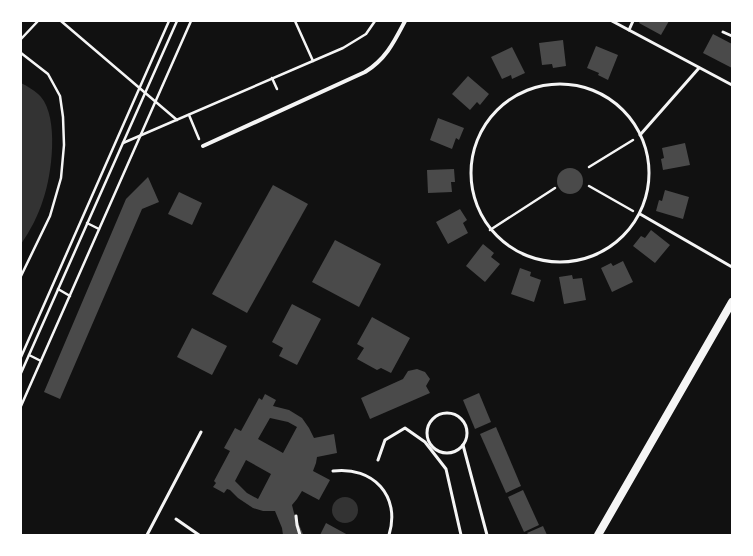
<svg xmlns="http://www.w3.org/2000/svg" width="753" height="556" viewBox="0 0 753 556" font-family="'Open Sans',sans-serif">
	<rect width="100%" height="100%" fill="#111"/>
	<g fill="#333">
		<path d="M 21,83 C 27,86 36,91 41,97 C 59,118 52,175 43,200 C 38,216 30,231 21,244 Z"/>
		<circle cx="345" cy="510" r="13"/>
	</g>
	<g fill="#4a4a4a" fill-rule="evenodd">
		<polygon points="640,21 669,21 661,35 639,23"/>
		<polygon points="713,34 732,44 732,68 703,53"/>
		<polygon points="563,40 566,66 553,68 552,64 542,65 539,43"/>
		<polygon points="596,46 618,55 608,80 598,75 599,73 587,68"/>
		<polygon points="512,47 525,73 512,79 511,75 502,79 491,57"/>
		<polygon points="468,76 489,94 480,105 477,102 470,110 452,94"/>
		<polygon points="438,118 464,128 459,140 456,138 452,149 430,140"/>
		<polygon points="685,143 690,165 663,170 661,159 664,158 662,148"/>
		<circle cx="570" cy="181" r="13"/>
		<polygon points="454,169 455,182 451,182 452,192 428,193 427,170"/>
		<polygon points="148,177 159,202 142,209 60,399 44,392 126,199"/>
		<polygon points="273,185 308,204 247,313 212,294"/>
		<polygon points="665,190 689,197 683,219 656,211 659,200 662,201"/>
		<polygon points="179,192 202,203 192,225 168,214"/>
		<polygon points="460,209 467,220 463,223 468,233 448,244 436,222"/>
		<polygon points="651,230 670,245 655,263 633,246 641,236 645,238"/>
		<polygon points="335,240 381,264 359,307 312,282"/>
		<polygon points="483,244 494,253 491,257 500,264 485,282 466,266"/>
		<polygon points="623,261 633,282 612,292 601,268 611,263 613,266"/>
		<polygon points="520,268 531,272 530,276 541,280 534,302 511,294"/>
		<polygon points="572,275 573,279 582,278 586,300 564,304 559,277"/>
		<polygon points="292,304 321,319 297,365 279,356 283,348 272,342"/>
		<polygon points="372,317 410,338 391,373 381,368 377,370 357,359 364,348 357,344"/>
		<polygon points="192,328 227,346 212,375 177,357"/>
		<polygon points="417,369 425,372 430,379 426,386 430,393 370,419 361,398 403,379 408,371"/>
		<polygon points="479,393 491,422 475,429 463,400"/>
		<path d="M 265,394 L 276,400 L 273,406 L 289,410 L 302,418 L 309,428 L 314,438 L 334,434 L 337,453 L 317,457 L 316,463 L 313,471 L 330,480 L 319,500 L 302,491 L 297,499 L 292,505 L 294,513 L 303,534 L 306,535 L 283,535 L 282,528 L 275,511 L 263,511 L 253,508 L 238,498 L 230,490 L 227,489 L 224,493 L 213,487 L 216,483 L 214,481 L 230,451 L 224,448 L 235,428 L 241,431 L 259,398 L 262,400 ZM 270,418 L 288,422 L 297,427 L 283,453 L 258,439 ZM 246,460 L 271,474 L 258,499 L 247,493 L 235,481 Z"/>
		<polygon points="496,427 521,486 506,493 480,434"/>
		<polygon points="523,490 539,525 524,532 508,497"/>
		<polygon points="326,523 348,535 320,535"/>
		<polygon points="543,526 547,535 529,535 527,533"/>
	</g>
	<g fill="none" stroke-linecap="round" stroke-linejoin="round">
		<g stroke="#f5f5f5" stroke-width="2.5">
			<polyline points="61,21 177,120"/>
			<polyline points="295,21 313,61"/>
			<polyline points="21,39 38,21"/>
			<polyline points="21,53 48,74 60,96 63,117 64,145 61,178 50,216 21,276"/>
			<polyline points="272,78 277,89"/>
			<polyline points="189,115 199,139"/>
			<polyline points="123,143 343,48 366,34 375,21"/>
			<polyline points="589,167 633,140"/>
			<polyline points="589,186 633,211"/>
			<polyline points="87,223 99,229"/>
			<polyline points="490,230 555,188"/>
			<polyline points="58,289 70,296"/>
			<polyline points="29,355 41,361"/>
			<polyline points="21,357 169,21"/>
			<polyline points="21,373 177,21"/>
			<polyline points="21,406 191,21"/>
		</g>
		<g stroke="#f5f5f5" stroke-width="3">
			<polyline points="612,21 732,85"/>
			<polyline points="629,30 633,21"/>
			<polyline points="723,32 732,36"/>
			<circle cx="560" cy="173" r="89"/>
			<polyline points="640,135 699,68"/>
			<polyline points="640,214 732,267"/>
			<circle cx="447" cy="433" r="20"/>
			<polyline points="463,445 487,535"/>
			<polyline points="378,460 385,440 405,428 425,442 446,469 461,535"/>
			<path d="M 333,471 C 373,466 401,496 389,535"/>
			<polyline points="296,516 297,525 300,535"/>
			<polyline points="176,519 199,535"/>
			<polyline points="147,535 201,432"/>
		</g>
		<path stroke="#f5f5f5" stroke-width="4" d="M 203,146 L 365,72 C 386,59 394,42 405,21"/>
		<polyline stroke="#f5f5f5" stroke-width="8" points="598,535 732,302"/>
	</g>
	<rect width="753" height="556" fill="none" stroke="#ffffff" stroke-width="44"/>
</svg>
